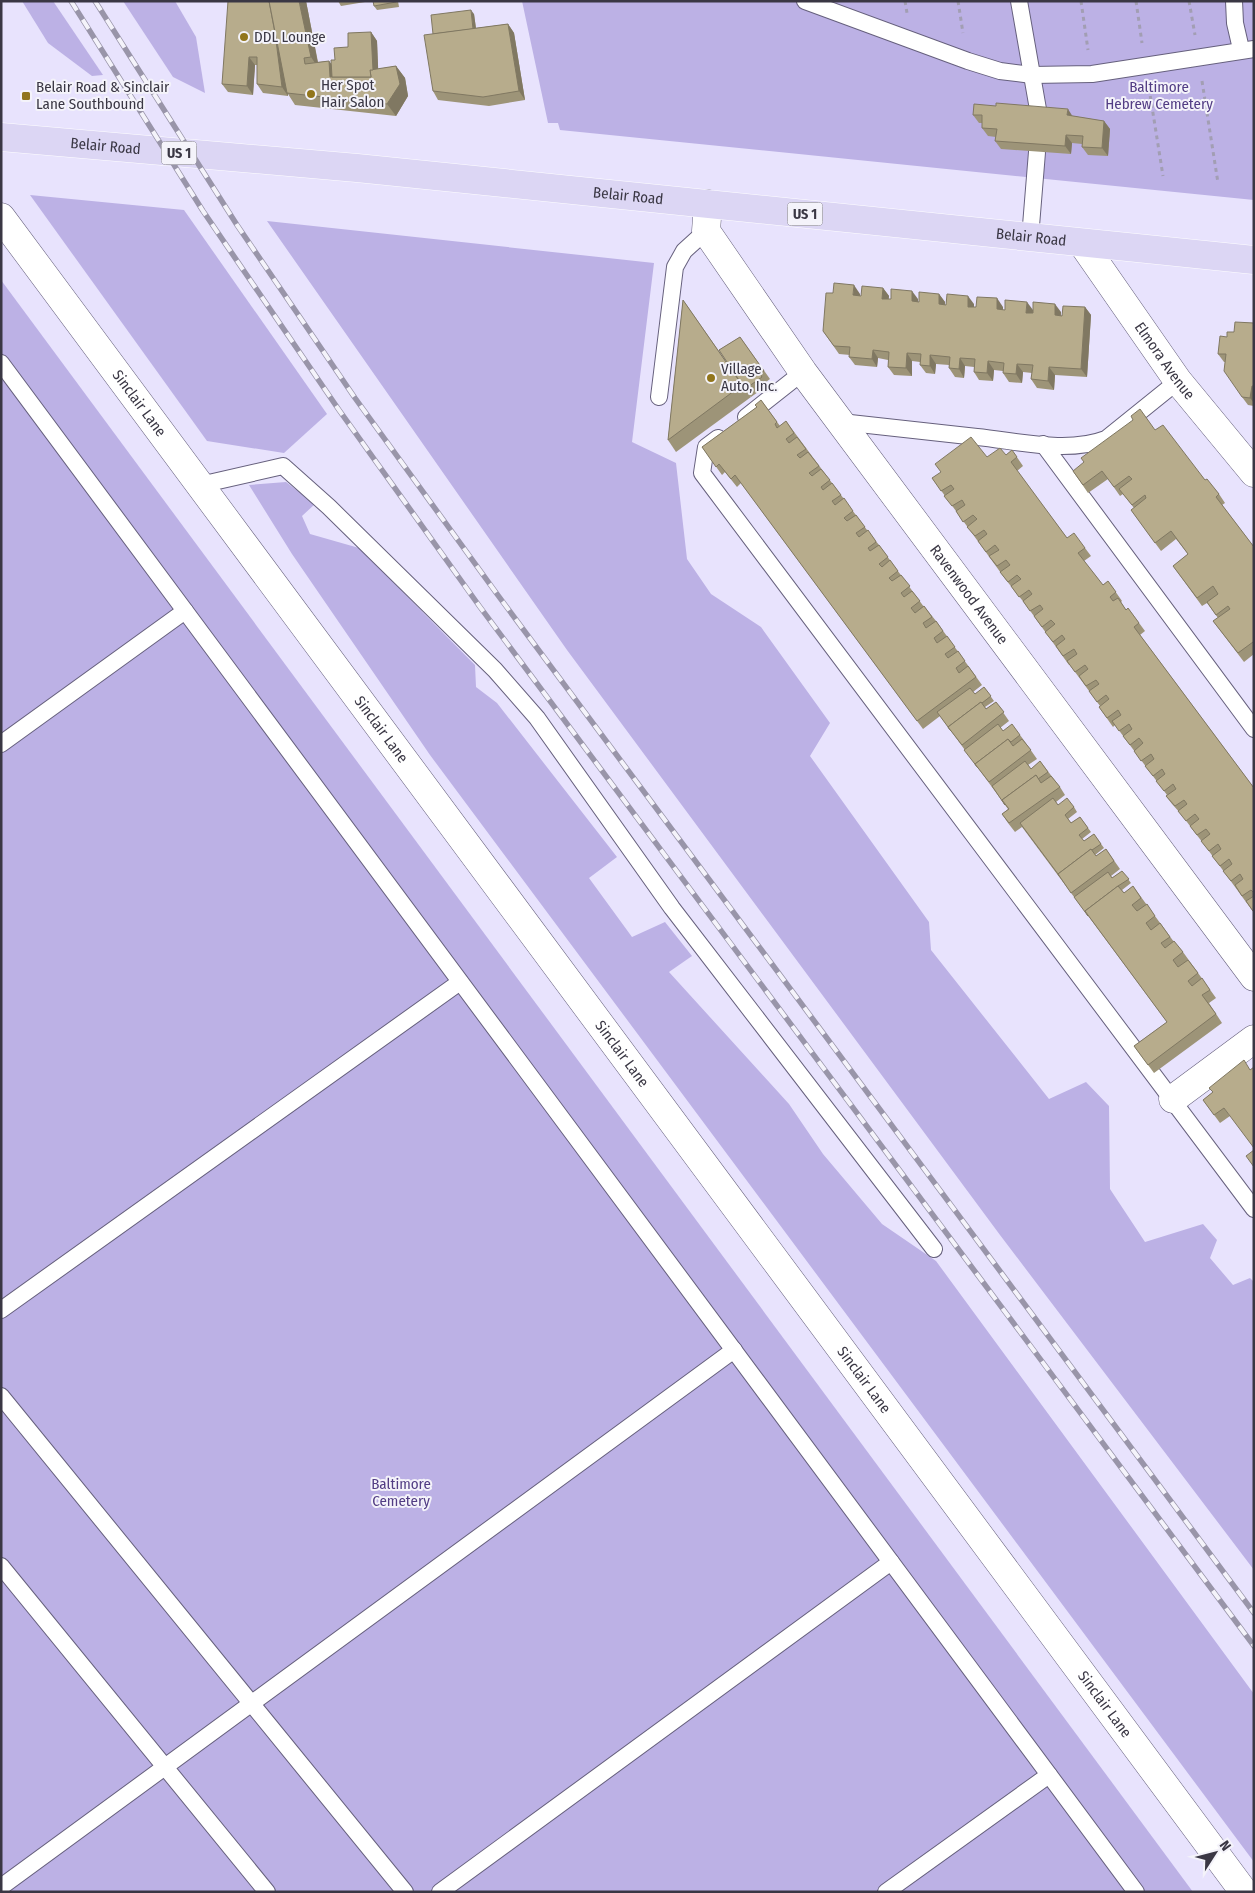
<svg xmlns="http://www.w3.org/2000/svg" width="1255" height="1893" viewBox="0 0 1255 1893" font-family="'Fira Sans Condensed',sans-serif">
	<rect width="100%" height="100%" fill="#e8e3fd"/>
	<g fill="#bcb1e5">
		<polygon points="22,1 53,1 103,75 92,76 48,43"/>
		<polygon points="123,1 175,1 196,37 205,93 173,77"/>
		<polygon points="522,1 1254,1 1254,200 560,130 558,123 548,123"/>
		<polygon points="30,195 184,210 327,414 284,453 207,441"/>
		<polygon points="267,221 654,263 632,442 676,463 687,559 711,594 761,627 830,723 810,756 929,922 931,950 1049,1099 1086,1082 1109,1106 1110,1189 1145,1242 1203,1224 1217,1240 1210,1258 1233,1285 1250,1278 1254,1282 1254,1570 1000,1235 567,650"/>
		<polygon points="1,280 1193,1892 1,1892"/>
		<polygon points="286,482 315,504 302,516 310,534 359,548 475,665 476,687 497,703 617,857 589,878 632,937 665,922 692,956 669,972 789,1104 823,1154 882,1224 936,1261 1254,1694 1254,1862 430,755 292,554 249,485"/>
	</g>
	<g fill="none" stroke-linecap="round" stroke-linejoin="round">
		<g stroke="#66607d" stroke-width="18">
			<g id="lane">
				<polyline points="805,1 968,61 1000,71 1032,75 1092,74 1254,49"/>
				<polyline points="1019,1 1039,115"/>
				<polyline points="1234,1 1235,23 1241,49"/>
				<polyline points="1030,238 1037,152"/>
				<polyline points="1,363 1136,1892"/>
				<polyline points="659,397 675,267 684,251 706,231"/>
				<polyline points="746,417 803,372"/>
				<path d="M 841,422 C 886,427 932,432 977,437 C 1018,441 1067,454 1106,439 L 1178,381"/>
				<polyline points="718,438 706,447 702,473 1254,1209"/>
				<polyline points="1043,444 1254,729"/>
				<polyline points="200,485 283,466 329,507 495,670 537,718 672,908 934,1249"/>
				<polyline points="1,744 185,611"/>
				<polyline points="1,1310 460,982"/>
				<polyline points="1,1396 405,1892"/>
				<polyline points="1,1566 267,1892"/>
				<polyline points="1,1887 734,1350"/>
				<polyline points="440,1892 891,1562"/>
				<polyline points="886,1892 1049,1775"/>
			</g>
		</g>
		<g stroke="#66607d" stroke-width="29">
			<g id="street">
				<path id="s1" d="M 708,204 L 706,231 L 803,372 L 1254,977"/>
				<path id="s2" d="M 1082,243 L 1178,381 L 1254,473"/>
				<polyline points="1173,1099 1254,1039"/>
			</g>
		</g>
		<g stroke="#66607d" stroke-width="29">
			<g id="secondary">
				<path id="s3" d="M 1,217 L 1244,1892"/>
			</g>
		</g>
		<g stroke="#fff" stroke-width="29">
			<g id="primary">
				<path id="s4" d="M 1,137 L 357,168 L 1254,260"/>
			</g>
		</g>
		<g stroke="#a29eb3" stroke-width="3" stroke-dasharray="4 4" stroke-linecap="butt">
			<polyline points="905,1 907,13"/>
			<polyline points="958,1 963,33"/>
			<polyline points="1081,1 1088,50"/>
			<polyline points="1136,1 1142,43"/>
			<polyline points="1189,1 1195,35"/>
			<polyline points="1202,81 1218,183"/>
			<polyline points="1149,88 1163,176"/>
		</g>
		<use href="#lane" stroke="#fff" stroke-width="16"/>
		<use href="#street" stroke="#fff" stroke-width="28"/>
		<use href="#secondary" stroke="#fff" stroke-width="28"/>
		<use href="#primary" stroke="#dcd6f4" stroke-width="28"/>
		<g stroke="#9995a9" stroke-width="5.5">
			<g id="rail">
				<polyline points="71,1 203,211 339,410 480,607 1254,1646"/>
				<polyline points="95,1 237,225 355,398 497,594 1254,1613"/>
			</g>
		</g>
		<use href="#rail" stroke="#f4f3fa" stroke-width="4" stroke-dasharray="11" stroke-linecap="butt"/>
	</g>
	<g fill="#9d9478">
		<polygon points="306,1 318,62 329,61 332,65 335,60 348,47 371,32 377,41 378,69 396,66 405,78 408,96 396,116 295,105 288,94 288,96 263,93 257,84 257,65 255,65 253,95 228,92 222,84"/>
		<polygon points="338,1 371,1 341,6"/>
		<polygon points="398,1 399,7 377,10 374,6"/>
		<polygon points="474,14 476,28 508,24 514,33 525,100 489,106 438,100 433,91 433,34"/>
		<polygon points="973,115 1073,116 1104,121 1110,129 1108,156 1088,155 1082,147 1082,144 1072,143 1071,154 1001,149 995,141 996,137 988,136 982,128 982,123 979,123"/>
		<polygon points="883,288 889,296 888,299 918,299 918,302 939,294 945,302 945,305 974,304 974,307 1003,307 1003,310 1033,310 1061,312 1061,316 1085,307 1091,315 1087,377 1055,375 1054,390 1037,388 1031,379 1032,373 1023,372 1022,383 1009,382 1003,373 1003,371 994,370 993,381 979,380 974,372 974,367 965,366 964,378 955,377 949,368 949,365 936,364 935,374 926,373 920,365 920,362 912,361 912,376 894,375 888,367 888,360 878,358 877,367 855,365 849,357 850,355 839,354 823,331 833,293 860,294 860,296 861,296"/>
		<polygon points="683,300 751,397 676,452 668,440"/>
		<polygon points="1254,323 1254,406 1248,405 1242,397 1225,362 1224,362 1218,354 1227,337"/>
		<polygon points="740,337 770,379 766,382 768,385 751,397 719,350"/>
		<polygon points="761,400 780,426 786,421 832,483 841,495 867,530 879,545 924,607 924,606 936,621 982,685 973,692 975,694 984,687 994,701 985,707 986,709 996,702 1009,721 1000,728 1003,731 1020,735 1023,739 1037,759 1028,765 1031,769 1040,761 1060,787 1065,795 1056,802 1058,805 1074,807 1077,812 1068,819 1071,823 1080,817 1091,832 1082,839 1084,841 1094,834 1104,848 1095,855 1096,856 1106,849 1120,869 1111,876 1112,878 1122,871 1131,883 1122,890 1124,893 1133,886 1174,942 1183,952 1216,998 1209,1003 1222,1023 1154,1073 1134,1046 1167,1022 1022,827 1015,832 1008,823 1002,814 1008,809 940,716 923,729 741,483 737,487 725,472 722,475 702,447 757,407"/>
		<polygon points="1155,430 1219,494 1225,503 1222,505 1254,547 1254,654 1244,662 1213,621 1218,618 1207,603 1202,606 1173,566 1188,554 1176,539 1161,551 1131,510 1134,508 1123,494 1120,496 1108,479 1088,493 1073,471"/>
		<polygon points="1012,450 1023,466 1017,471 1067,538 1085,548 1091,556 1084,561 1103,585 1108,581 1122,601 1121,602 1126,610 1128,608 1145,631 1140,635 1254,788 1254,913 1203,843 1196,834 1181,814 1172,804 1166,796 1167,795 1115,725 1113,727 1099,707 1100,706 1081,680 1069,664 1069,665 1026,605 1006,580 932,478 987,457 1006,455"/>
		<polygon points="1213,1092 1230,1116 1220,1123 1203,1100"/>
	</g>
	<g fill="#807862">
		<polygon points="299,1 306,1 319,69 311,57"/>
		<polygon points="471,10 474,14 477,37 474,33"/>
		<polygon points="508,24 514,33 525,100 519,91"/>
		<polygon points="371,32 377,41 379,89 373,81"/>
		<polygon points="275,33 281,41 288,96 282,87"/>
		<polygon points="249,57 255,65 253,95 247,86"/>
		<polygon points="329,61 338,73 338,81 330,77"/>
		<polygon points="396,66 405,78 408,96 396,116 387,104"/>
		<polygon points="1068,109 1073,117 1067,115"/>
		<polygon points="1104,121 1110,129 1108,156 1102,148"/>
		<polygon points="1066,135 1072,143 1071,154 1065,146"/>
		<polygon points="854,285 860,294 859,304 853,295"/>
		<polygon points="883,288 889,296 888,307 882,299"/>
		<polygon points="912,291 918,299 918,310 912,301"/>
		<polygon points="939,294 945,302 944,313 939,304"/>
		<polygon points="968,296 974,304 974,315 968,307"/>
		<polygon points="997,298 1003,307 1003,318 997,309"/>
		<polygon points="1027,302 1033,310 1032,321 1026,313"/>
		<polygon points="1055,304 1061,312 1060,323 1055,315"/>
		<polygon points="1085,307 1091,315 1087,377 1081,369"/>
		<polygon points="873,350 878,358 877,367 872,359"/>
		<polygon points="907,353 912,361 912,376 906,368"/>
		<polygon points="930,355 936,364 935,374 930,366"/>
		<polygon points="960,358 965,366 964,378 959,369"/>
		<polygon points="988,361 994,370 993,381 987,373"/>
		<polygon points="1017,364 1023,372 1022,383 1016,374"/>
		<polygon points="1049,367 1055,375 1054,390 1048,381"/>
		<polygon points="1252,386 1254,389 1254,403 1250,398"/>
	</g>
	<g fill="#b7ac8c" stroke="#807862">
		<polygon points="228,1 269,1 275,33 282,87 257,84 257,57 249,57 247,86 222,84"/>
		<polygon points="269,1 299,1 311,57 304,58 305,64 329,61 330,77 371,77 370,70 396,66 400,84 387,104 287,93"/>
		<polygon points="373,1 395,1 396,2 374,6"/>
		<polygon points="471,10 473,29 433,34 431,15"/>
		<polygon points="508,24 519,91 483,97 433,91 424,35"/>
		<polygon points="371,32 373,70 370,70 371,77 332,77 331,60 335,60 334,48 348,47 348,33"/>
		<polygon points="996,103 1068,109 1067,115 1104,121 1102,148 1082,147 1083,136 1066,135 1065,146 995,141 997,129 982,128 982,115 973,115 974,104 996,106"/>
		<polygon points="834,283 854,285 853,295 861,296 862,286 883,288 882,299 891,299 891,289 912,291 912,301 919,302 919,292 939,294 939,304 946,305 947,294 968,296 968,307 976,307 977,297 997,298 997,309 1005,310 1005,300 1027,302 1026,313 1033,313 1033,302 1055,304 1055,315 1062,316 1063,306 1085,307 1081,369 1049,367 1048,381 1031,379 1033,365 1017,364 1016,374 1003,373 1004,363 988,361 987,373 974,372 975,359 960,358 959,369 949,368 950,357 930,355 930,366 920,365 921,354 907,353 906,368 888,367 889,352 873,350 872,359 849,357 850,347 834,346 823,331 826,293 833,293"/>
		<polygon points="683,300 742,385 668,440"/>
		<polygon points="1235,322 1254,323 1254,386 1252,386 1250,398 1242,397 1224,371 1226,354 1218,354 1220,336 1227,337 1227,332 1234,332"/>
		<polygon points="740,337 764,371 760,374 762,377 745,389 719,350"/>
		<polygon points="761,400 777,422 775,424 777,428 786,421 794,433 786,439 789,443 797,437 806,449 797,455 800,458 808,452 819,466 809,473 812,476 821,469 830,480 821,487 823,490 832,483 841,495 832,501 835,505 844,498 853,511 844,518 847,521 856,515 865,527 856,533 859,537 868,530 875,540 876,542 868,548 870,551 879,545 888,557 879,564 882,567 890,560 898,571 889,578 892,581 901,575 910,586 901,593 904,597 912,591 920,601 911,608 915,613 924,606 932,617 923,623 926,628 936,621 943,631 934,638 937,643 947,636 955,647 945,654 948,658 958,651 965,661 956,668 959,673 968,666 976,677 917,721 735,475 731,479 719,464 716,467 702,447 757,407 755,405"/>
		<polygon points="1140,409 1155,430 1163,425 1205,480 1207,479 1219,494 1216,497 1254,547 1254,644 1253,642 1238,653 1213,621 1230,609 1228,606 1216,615 1207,602 1218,594 1213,586 1197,598 1173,566 1188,554 1171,531 1155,543 1131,510 1146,498 1145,495 1132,505 1119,489 1132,479 1129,476 1114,487 1102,471 1083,485 1073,471 1084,462 1081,458 1133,420 1131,416"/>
		<polygon points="971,437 987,457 1000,448 1006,455 1012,450 1017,457 1011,462 1067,538 1074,533 1085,548 1078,553 1103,585 1108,581 1116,592 1110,597 1113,601 1118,598 1126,610 1128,608 1139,623 1134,627 1254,788 1254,893 1251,890 1242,896 1235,885 1243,879 1240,874 1231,881 1223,871 1232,864 1229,859 1220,866 1212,856 1221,849 1218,844 1209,851 1201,841 1210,834 1206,829 1197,835 1190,826 1199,819 1195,814 1186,821 1178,811 1187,804 1184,800 1175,806 1166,796 1176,789 1173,784 1164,791 1156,781 1165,774 1162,769 1153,776 1145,766 1154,759 1151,754 1141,761 1134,751 1143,743 1139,738 1130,745 1123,736 1132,729 1129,724 1119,731 1112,721 1121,715 1118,710 1107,718 1099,707 1109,699 1106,695 1097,702 1089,691 1099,684 1096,680 1086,686 1079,676 1088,669 1085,665 1075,672 1067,661 1077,654 1074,649 1063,656 1056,646 1065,639 1062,635 1053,642 1045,632 1055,624 1051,620 1042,627 1034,616 1043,609 1040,605 1030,611 1023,601 1032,594 1029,590 1019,597 1011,586 1021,579 1017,575 1008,582 1000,572 1010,565 1006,560 997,566 989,556 999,550 995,545 986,552 978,541 987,534 984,530 975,536 967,527 977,519 973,515 963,522 956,511 965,505 962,500 952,506 944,496 954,489 951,485 941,491 932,478 941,472 935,464"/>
		<polygon points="984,687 991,696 982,703 981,702 948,727 951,731 937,712 970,688 975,694"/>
		<polygon points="981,702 986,709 996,702 1004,712 962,745 948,727"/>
		<polygon points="998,724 1003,731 1012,724 1020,735 1011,742 1008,739 975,764 978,768 964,750"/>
		<polygon points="1008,739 1013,746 1022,739 1031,750 989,782 975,764"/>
		<polygon points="1025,761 1031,769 1040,761 1048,772 1038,779 1036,775 1002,800 1005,805 992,786"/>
		<polygon points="1036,775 1041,783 1051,776 1060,787 1009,823 1002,814 1009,809 1002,800"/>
		<polygon points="1053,798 1058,805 1067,798 1074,807 1065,815 1071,823 1080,817 1088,828 1079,835 1084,841 1094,834 1101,844 1092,850 1091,849 1058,874 1061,878 1020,823"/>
		<polygon points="1091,849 1096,856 1106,849 1114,861 1071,893 1058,874"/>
		<polygon points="1122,871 1129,879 1118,886 1085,911 1088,916 1074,897 1108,872 1112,878"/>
		<polygon points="1118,886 1124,893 1133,886 1141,898 1132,905 1137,911 1147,904 1155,916 1146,923 1151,930 1160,923 1170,937 1161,943 1165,948 1174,941 1183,952 1173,960 1178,967 1188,960 1198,973 1188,981 1192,986 1202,978 1210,990 1202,995 1216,1014 1148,1065 1134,1046 1167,1022 1085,911"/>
		<polygon points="1254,896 1254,911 1253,911 1246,901"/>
		<polygon points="1244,1060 1250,1070 1254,1067 1254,1148 1224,1108 1214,1115 1203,1100 1213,1092 1209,1088"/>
		<polygon points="1254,1150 1254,1167 1246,1156"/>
	</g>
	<g fill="#92761c" stroke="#f4f3fa" stroke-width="2">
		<circle cx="244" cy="37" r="5"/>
		<circle cx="311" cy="94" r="5"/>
		<rect x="21" y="91" width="10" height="10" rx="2.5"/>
		<circle cx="711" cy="378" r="5"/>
	</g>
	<g text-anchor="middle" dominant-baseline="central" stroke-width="4" stroke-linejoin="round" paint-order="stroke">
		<g fill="#f4f3fa" stroke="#726f7b" stroke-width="1">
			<rect x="161.5" y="141.5" width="35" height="23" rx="4"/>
			<rect x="787.5" y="202.5" width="35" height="23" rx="4"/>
		</g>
		<g font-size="14" font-weight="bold" fill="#3a3744">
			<text x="179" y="153">US 1</text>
			<text x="805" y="214">US 1</text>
		</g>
		<g font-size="15" fill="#3a3744" stroke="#f4f3fa" text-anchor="start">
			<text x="254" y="37">DDL Lounge</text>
			<text x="321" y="85">Her Spot<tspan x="321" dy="17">Hair Salon</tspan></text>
			<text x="36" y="87">Belair Road &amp; Sinclair<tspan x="36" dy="17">Lane Southbound</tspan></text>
			<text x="721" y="369">Village<tspan x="721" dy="17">Auto, Inc.</tspan></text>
		</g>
		<g font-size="15" fill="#523d84" stroke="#f4f3fa">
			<text x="1159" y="87">Baltimore<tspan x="1159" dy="17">Hebrew Cemetery</tspan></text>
			<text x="401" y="1484">Baltimore<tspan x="401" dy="17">Cemetery</tspan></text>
		</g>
		<g font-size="15" fill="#3a3744" stroke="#f4f3fa">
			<text stroke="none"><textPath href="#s4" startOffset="105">Belair Road</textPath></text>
			<text stroke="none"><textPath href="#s4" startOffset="630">Belair Road</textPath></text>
			<text stroke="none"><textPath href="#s4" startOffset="1035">Belair Road</textPath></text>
			<text stroke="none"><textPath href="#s2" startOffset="144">Elmora Avenue</textPath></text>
			<text stroke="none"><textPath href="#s3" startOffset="232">Sinclair Lane</textPath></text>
			<text stroke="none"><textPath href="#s1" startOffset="476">Ravenwood Avenue</textPath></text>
			<text stroke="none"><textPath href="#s3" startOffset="638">Sinclair Lane</textPath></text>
			<text stroke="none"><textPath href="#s3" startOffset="1042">Sinclair Lane</textPath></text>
			<text stroke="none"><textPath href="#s3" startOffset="1448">Sinclair Lane</textPath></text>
			<text stroke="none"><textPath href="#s3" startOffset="1852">Sinclair Lane</textPath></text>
		</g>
	</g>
	<rect width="1255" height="1893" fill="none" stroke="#3a3744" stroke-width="5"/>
	<g transform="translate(1215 1853) rotate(54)" stroke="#f4f3fa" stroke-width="4" paint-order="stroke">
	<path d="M0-4L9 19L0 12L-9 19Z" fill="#3a3744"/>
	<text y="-8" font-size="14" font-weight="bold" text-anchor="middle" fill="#3a3744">N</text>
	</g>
</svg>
